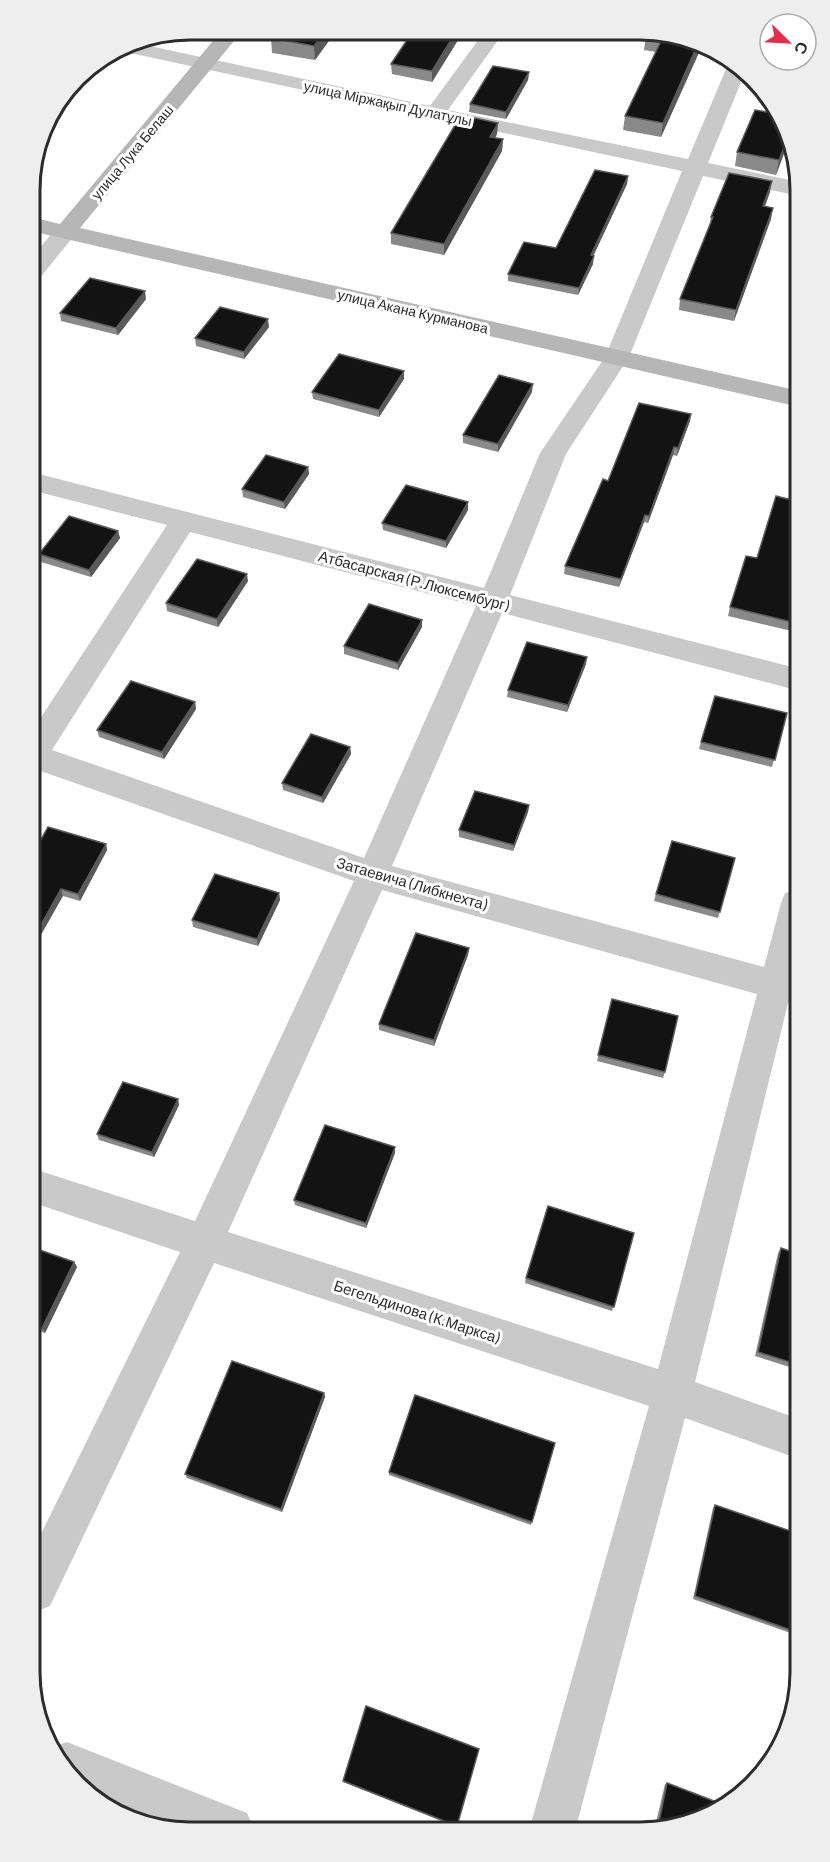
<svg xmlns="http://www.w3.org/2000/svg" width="830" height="1862" viewBox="0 0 830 1862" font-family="Barlow,sans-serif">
	<rect width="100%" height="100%" fill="#fff"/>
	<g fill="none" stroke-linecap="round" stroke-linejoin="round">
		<g fill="#c9c9c9" fill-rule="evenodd">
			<path d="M 484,32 L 504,32 L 448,110 L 688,159 L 729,62 L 746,70 L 708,163 L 795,181 L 795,195 L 703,176 L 629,357 L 566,454 L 510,595 L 796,668 L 796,690 L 502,613 L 392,866 L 764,967 L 781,903 L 785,893 L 797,890 L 797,1005 L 788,1003 L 695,1382 L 799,1419 L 799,1459 L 685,1418 L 576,1827 L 530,1827 L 649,1406 L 214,1263 L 50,1606 L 35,1612 L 35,1546 L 180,1252 L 34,1203 L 34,1169 L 195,1221 L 354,881 L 32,768 L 32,731 L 167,525 L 31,490 L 31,472 L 484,588 L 540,453 L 605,357 L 682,171 L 116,50 L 131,42 L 430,106 ZM 190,532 L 476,606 L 364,858 L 52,750 ZM 382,890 L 757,994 L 658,1369 L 228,1232 Z"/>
			<polygon points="65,225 73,227 77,232 39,279 31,281 31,259 57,227"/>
			<polygon points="67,1742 247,1813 254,1829 173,1829 99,1799 84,1792 56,1746"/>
		</g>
		<polygon fill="#b6b6b6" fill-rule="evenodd" points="222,30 243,30 80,228 795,390 795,406 31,231 31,217 60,224"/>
	</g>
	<g fill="#898989">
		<polygon points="190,30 197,30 194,33 183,31"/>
		<polygon points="277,31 336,31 315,60 272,53 271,38"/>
		<polygon points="463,32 432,82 392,74 391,64"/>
		<polygon points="671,33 701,48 661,137 623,130 625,116 656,52 644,50 646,36"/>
		<polygon points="529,72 528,80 506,119 469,112 470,104"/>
		<polygon points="772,113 789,140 776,175 735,166 737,152"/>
		<polygon points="498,123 497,134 495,138 503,139 502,151 444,255 391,244 391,233"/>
		<polygon points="628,176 627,184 593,256 593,264 578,295 508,281 508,274 556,248"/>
		<polygon points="770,192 765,206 771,219 734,321 679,310 680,299 709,228 711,217"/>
		<polygon points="146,299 118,335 61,321 60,313"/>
		<polygon points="269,327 244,359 196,346 195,338"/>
		<polygon points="404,379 379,417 313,399 312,392"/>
		<polygon points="532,392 498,452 463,443 463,435"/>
		<polygon points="691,414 690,421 677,456 673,455 648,523 644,522 619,587 564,574 565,566 608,481"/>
		<polygon points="308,467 309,474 285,509 243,497 242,489"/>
		<polygon points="796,501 796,632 728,616 730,607"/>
		<polygon points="468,510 446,548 383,530 382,523"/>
		<polygon points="118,531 120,538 91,577 41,562 39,554"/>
		<polygon points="248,581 218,627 167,611 166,603"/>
		<polygon points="422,620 422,627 398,670 344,654 344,646"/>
		<polygon points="586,664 567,712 507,697 508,690"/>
		<polygon points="195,702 196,709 164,759 99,737 97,730"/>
		<polygon points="787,713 772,767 699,749 701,742"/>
		<polygon points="350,747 351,754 323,803 283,790 282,783"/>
		<polygon points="529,805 528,812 513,851 459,837 459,830"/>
		<polygon points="106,844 107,850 80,901 63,896 33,854"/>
		<polygon points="735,858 718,918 654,901 656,894"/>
		<polygon points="279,893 280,900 258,946 193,927 192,920"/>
		<polygon points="469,948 468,955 434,1046 379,1030 379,1024"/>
		<polygon points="612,999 665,1072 663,1078 597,1061"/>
		<polygon points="178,1099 179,1105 154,1157 99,1140 97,1134"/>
		<polygon points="395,1153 366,1228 295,1205 294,1200"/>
		<polygon points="634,1233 612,1311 525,1283 526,1278"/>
		<polygon points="34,1248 74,1262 77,1267 45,1333 34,1329"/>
		<polygon points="781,1248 798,1254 799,1370 755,1356 778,1253"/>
		<polygon points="324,1393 325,1397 282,1512 187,1478 185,1474"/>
		<polygon points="555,1443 531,1525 389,1475 389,1472"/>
		<polygon points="715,1505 799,1534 799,1636 693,1599 713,1508"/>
		<polygon points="343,1781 457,1826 457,1827 343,1782"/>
		<polygon points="667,1783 682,1826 655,1827 665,1784"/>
	</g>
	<g fill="#5a5a5a">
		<polygon points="325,31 336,31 315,60 314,46"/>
		<polygon points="456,32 463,32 432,82 432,71"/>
		<polygon points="697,46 701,48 661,137 663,123"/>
		<polygon points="529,72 528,80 506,119 506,112"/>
		<polygon points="498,123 497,134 489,148 490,137"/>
		<polygon points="788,137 789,140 776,175 779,160"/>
		<polygon points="503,139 502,151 444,255 444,244"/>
		<polygon points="628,176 627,184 590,263 591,255"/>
		<polygon points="772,181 770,192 761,217 763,206"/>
		<polygon points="773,208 771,219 734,321 736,310"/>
		<polygon points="594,256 593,264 578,295 579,288"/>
		<polygon points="145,291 146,299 118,335 116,328"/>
		<polygon points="268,319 269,327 244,359 244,352"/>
		<polygon points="404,371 404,379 379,417 379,410"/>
		<polygon points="533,384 532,392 498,452 498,444"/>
		<polygon points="34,395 36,403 31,409 31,399"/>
		<polygon points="691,414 690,421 677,456 678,448"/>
		<polygon points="674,447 673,455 648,523 649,516"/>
		<polygon points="308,467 309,474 285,509 284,502"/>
		<polygon points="468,502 468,510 446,548 446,541"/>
		<polygon points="645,515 644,522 619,587 621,579"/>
		<polygon points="118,531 120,538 91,577 89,570"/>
		<polygon points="247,574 248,581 218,627 217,619"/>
		<polygon points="422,620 422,627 398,670 398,663"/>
		<polygon points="587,657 586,664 567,712 568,705"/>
		<polygon points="195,702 196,709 164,759 162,752"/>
		<polygon points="350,747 351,754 323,803 322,797"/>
		<polygon points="529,805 528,812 513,851 514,845"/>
		<polygon points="106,844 107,850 80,901 78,894"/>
		<polygon points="61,889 63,896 33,949 33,939"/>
		<polygon points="279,893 280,900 258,946 257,939"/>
		<polygon points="469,948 468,955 434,1046 434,1040"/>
		<polygon points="178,1099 179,1105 154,1157 152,1152"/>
		<polygon points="395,1147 395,1153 366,1228 366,1223"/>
		<polygon points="74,1262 77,1267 45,1333 42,1328"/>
		<polygon points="324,1393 325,1397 282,1512 281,1509"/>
	</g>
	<g fill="#131313" stroke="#5a5a5a" stroke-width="1.5">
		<polygon points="277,31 325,31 314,46 271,38"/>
		<polygon points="413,31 456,32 432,71 391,64"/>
		<polygon points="648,33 671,33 697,46 663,123 625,116 662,39 646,36"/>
		<polygon points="493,66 529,72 506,112 470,104"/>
		<polygon points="755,110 772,113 788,137 779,160 737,152"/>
		<polygon points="461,115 498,123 490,137 503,139 444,244 391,233"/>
		<polygon points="595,170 628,176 591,255 594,256 579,288 508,274 524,242 556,248"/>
		<polygon points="729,173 772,181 763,206 773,208 736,310 680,299 713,217 711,217"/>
		<polygon points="90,278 145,291 116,328 60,313"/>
		<polygon points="220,307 268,319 244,352 195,338"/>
		<polygon points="339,354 404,371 379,410 312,392"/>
		<polygon points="499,375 533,384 498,444 463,435"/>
		<polygon points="639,403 691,414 678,448 674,447 649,516 645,515 621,579 565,566 603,479 608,481"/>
		<polygon points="266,455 308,467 284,502 242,489"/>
		<polygon points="406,485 468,502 446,541 382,523"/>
		<polygon points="776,496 796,501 796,623 730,607 746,556 757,558"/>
		<polygon points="69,516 118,531 89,570 39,554"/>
		<polygon points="197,559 247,574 217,619 166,603"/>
		<polygon points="369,604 422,620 398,663 344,646"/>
		<polygon points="527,642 587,657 568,705 508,690"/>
		<polygon points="131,681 195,702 162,752 97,730"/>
		<polygon points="715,696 787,713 775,760 701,742"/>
		<polygon points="311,734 350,747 322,797 282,783"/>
		<polygon points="475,791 529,805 514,845 459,830"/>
		<polygon points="48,827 106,844 78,894 61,889 33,939 33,854"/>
		<polygon points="672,841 735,858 720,912 656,894"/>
		<polygon points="215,874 279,893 257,939 192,920"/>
		<polygon points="416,933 469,948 434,1040 379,1024"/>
		<polygon points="612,999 678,1016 665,1072 598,1055"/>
		<polygon points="123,1082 178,1099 152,1152 97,1134"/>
		<polygon points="325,1125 395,1147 366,1223 294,1200"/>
		<polygon points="548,1206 634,1233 614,1307 526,1278"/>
		<polygon points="34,1248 74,1262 42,1328 34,1326"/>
		<polygon points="781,1248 798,1254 799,1365 758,1352"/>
		<polygon points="232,1361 324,1393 281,1509 185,1474"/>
		<polygon points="415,1395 555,1443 532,1522 389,1472"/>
		<polygon points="715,1505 799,1534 799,1633 695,1596"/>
		<polygon points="366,1706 479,1749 457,1826 343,1781"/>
		<polygon points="667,1783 719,1803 682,1826 658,1827"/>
	</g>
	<g text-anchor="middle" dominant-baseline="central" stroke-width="6" stroke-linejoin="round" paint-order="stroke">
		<g font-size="14" fill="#2c2c2c" stroke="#fff">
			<text transform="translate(388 103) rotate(12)">улица Міржақып Дулатұлы</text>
			<text transform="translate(132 152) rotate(-50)">улица Лука Белаш</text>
			<text transform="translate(413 311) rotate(13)">улица Акана Курманова</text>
		</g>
		<g font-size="15" fill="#2c2c2c" stroke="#fff">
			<text transform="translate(414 580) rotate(15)">Атбасарская (Р.Люксембург)</text>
			<text transform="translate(412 883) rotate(16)">Затаевича (Либкнехта)</text>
			<text transform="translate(417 1311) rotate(18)">Бегельдинова (К.Маркса)</text>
		</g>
	</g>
	<path d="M0 0H830V1862H0ZM190 40H640A150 150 0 0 1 790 190V1672A150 150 0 0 1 640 1822H190A150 150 0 0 1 40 1672V190A150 150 0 0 1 190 40Z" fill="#eee" fill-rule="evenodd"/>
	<path fill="none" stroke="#2c2c2c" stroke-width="3" d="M190 40H640A150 150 0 0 1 790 190V1672A150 150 0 0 1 640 1822H190A150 150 0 0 1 40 1672V190A150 150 0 0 1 190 40Z"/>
	<g transform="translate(788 42) rotate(114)"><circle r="28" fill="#ffffff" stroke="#ababab" stroke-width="1.5"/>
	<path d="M0-4.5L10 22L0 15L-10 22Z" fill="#e32d49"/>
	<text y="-9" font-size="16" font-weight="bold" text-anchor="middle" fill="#2c2c2c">С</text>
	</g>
</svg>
